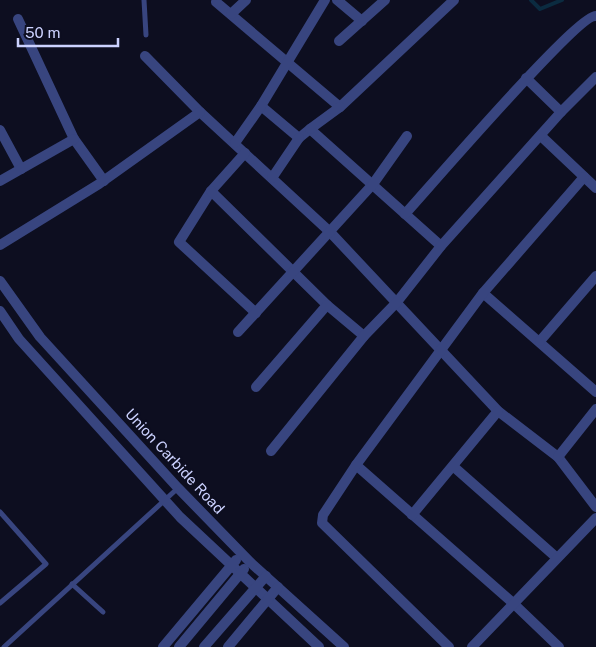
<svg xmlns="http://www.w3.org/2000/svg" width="596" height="647" viewBox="0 0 596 647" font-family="'Public Sans',sans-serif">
	<rect width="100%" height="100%" fill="#0d0e20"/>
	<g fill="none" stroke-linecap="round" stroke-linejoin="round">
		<polyline stroke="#0b2b40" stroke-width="4" points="531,0 540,9 562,0"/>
		<g stroke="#38457f" stroke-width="5">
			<polyline points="144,0 146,35"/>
			<polyline points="0,512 46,564 0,603"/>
			<polyline points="72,584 103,612"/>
			<polyline points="4,647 178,488"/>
		</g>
		<g stroke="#38457f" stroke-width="10">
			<polyline points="337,0 362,21"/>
			<polyline points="216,2 340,107 454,0"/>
			<polyline points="231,14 246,0"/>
			<polyline points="18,19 74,139 104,181"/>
			<polyline points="339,41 385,0"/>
			<polyline points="145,56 200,112 330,232 498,411 558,457 596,507"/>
			<polyline points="526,78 561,112"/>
			<polyline points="261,106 299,138 310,129 441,246"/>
			<polyline points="310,129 340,107"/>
			<polyline points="0,130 21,169"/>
			<polyline points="541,136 596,188"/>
			<polyline points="235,143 261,106 325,0"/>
			<polyline points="245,153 211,191 179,242 256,313"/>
			<polyline points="272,178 299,138"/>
			<polyline points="0,181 74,139"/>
			<polyline points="211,191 327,305 364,336"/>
			<path d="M 405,214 C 427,190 578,14 596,16"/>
			<polyline points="0,245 99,184 200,112"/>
			<polyline points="483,293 596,392"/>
			<polyline points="238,332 373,184 407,136"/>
			<polyline points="540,341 596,276"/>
			<polyline points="256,387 327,305"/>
			<polyline points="271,451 364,336 397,302 441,246 561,112 596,77"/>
			<polyline points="558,457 596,409"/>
			<polyline points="356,465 513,603 559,647"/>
			<polyline points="454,467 557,558"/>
			<polyline points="412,515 498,411"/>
			<polyline points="449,647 322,523 323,515 356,465 483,293 584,177"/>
			<polyline points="472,647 596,518"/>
		</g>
		<g stroke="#38457f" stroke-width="10">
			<polyline points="0,281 40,337 178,488 250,562 344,647"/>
			<polyline points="0,311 19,339 180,517 319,647"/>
			<polyline points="163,647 236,560"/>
			<polyline points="179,647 244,569"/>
			<polyline points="204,647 266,576"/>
			<polyline points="228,647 278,587"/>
		</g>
	</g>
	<g text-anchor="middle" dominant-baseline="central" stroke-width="4" stroke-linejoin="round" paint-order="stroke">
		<g font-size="15" fill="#ccd2ff" stroke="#0d0e20">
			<text transform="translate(175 461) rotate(47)">Union Carbide Road</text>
		</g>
	</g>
	<path d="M18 38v8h100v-8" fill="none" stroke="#ccd2ff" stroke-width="2.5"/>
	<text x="25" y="38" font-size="15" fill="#ccd2ff" stroke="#0d0e20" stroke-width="4" paint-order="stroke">50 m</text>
</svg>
